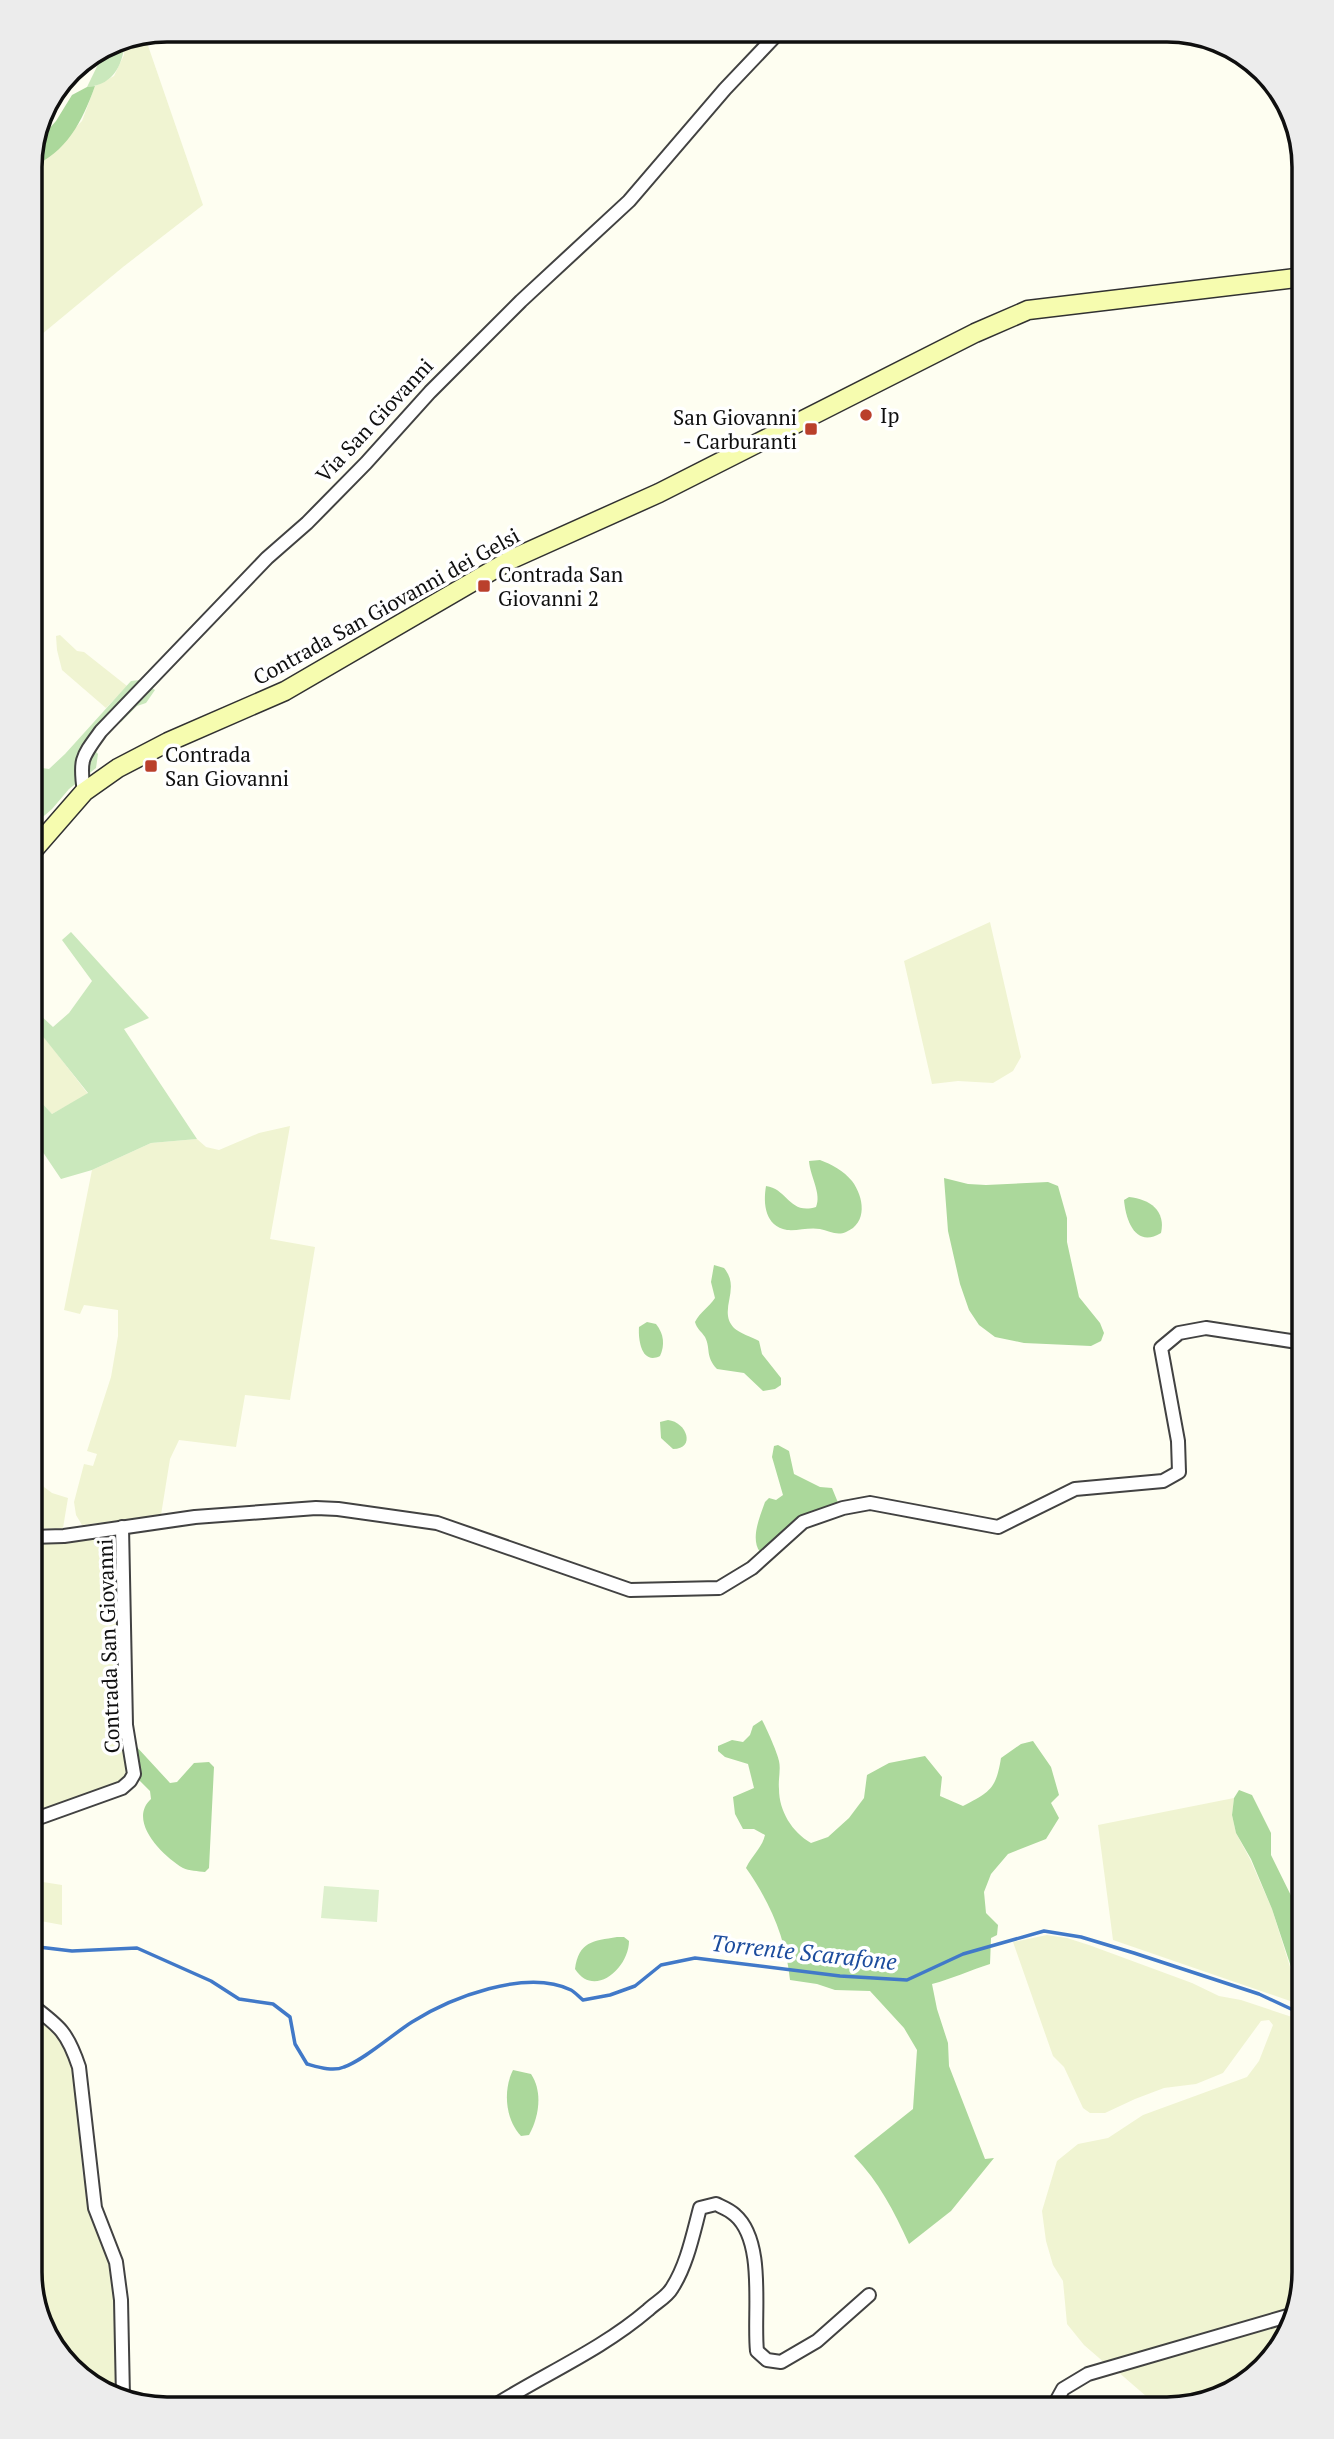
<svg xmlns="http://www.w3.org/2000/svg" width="1334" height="2439" viewBox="0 0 1334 2439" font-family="'PT Serif',serif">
	<rect width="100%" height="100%" fill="#fefef1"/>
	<g fill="#f0f4d2">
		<polygon points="144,34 203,205 123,267 30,344 30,220 34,169 31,167 41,162 82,121 95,86 114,76 124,55 125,38"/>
		<polygon points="60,635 77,651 84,652 127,686 106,708 62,670 57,650 56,636"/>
		<polygon points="990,922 1021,1057 1013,1071 993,1083 958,1081 932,1084 904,961"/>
		<polygon points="41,1033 88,1094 52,1114 40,1101 30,1110 30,1042"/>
		<polygon points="290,1126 270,1239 315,1247 290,1400 245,1395 236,1447 179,1440 170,1459 161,1515 82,1525 76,1515 74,1502 84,1464 93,1466 97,1454 87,1451 111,1377 118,1336 118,1310 84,1305 80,1314 64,1310 92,1170 151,1143 197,1139 206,1147 219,1150 259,1133"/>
		<polygon points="30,1472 37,1472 35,1484 40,1484 52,1493 68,1498 63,1528 30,1529"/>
		<polygon points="118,1535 126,1777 119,1784 30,1816 30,1540"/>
		<polygon points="1234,1798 1232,1815 1236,1833 1250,1859 1272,1909 1291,1970 1301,1991 1293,2002 1113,1940 1098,1825"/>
		<polygon points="30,1880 62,1885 62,1925 30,1919"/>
		<polygon points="1047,1935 1067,1938 1089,1945 1192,1983 1219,1996 1241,2000 1304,2021 1304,2272 1292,2311 1106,2364 1084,2345 1067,2324 1063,2281 1053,2265 1046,2241 1042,2211 1057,2161 1078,2144 1108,2138 1143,2115 1247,2077 1259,2061 1273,2025 1269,2020 1261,2021 1223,2073 1196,2084 1164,2088 1135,2099 1105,2113 1090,2113 1083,2108 1064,2067 1053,2056 1013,1942"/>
		<polygon points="30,2011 57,2033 69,2057 74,2084 83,2176 96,2225 110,2262 116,2308 118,2395 90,2386 40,2325 30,2272"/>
		<polygon points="1289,2321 1281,2349 1220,2399 1161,2409 1117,2371"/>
	</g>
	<g fill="#cae8bc">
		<path d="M 125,38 C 124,62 115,85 87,87 L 108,44 L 115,40 Z"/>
		<path d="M 30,668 L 34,727 L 42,768 L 49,769 L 65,754 L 131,681 L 139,680 L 155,690 L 146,703 L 137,706 L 121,722 L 101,725 L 87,742 L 98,754 L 96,768 L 69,789 L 52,809 L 37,822 L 30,818 C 30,802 34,780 30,766 Z"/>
		<polygon points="71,932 149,1018 124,1029 197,1139 151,1143 92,1170 61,1179 30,1133 30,1110 40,1101 52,1114 88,1093 41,1034 37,1037 30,1029 30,1016 38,1013 53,1027 69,1013 92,981 62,940"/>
	</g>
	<g fill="#abd89b">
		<path d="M 95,86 C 82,122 67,152 30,168 L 32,148 L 56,121 L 72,95 L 87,87 Z"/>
		<path d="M 820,1160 C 831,1164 844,1171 852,1181 C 864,1197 868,1223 846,1232 C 837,1236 829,1231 820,1229 C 809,1227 798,1231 787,1230 C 765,1226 763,1204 766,1186 C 788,1189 789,1215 816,1207 C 822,1194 810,1176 809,1161 Z"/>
		<polygon points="944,1178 968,1184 986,1185 1048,1182 1058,1186 1067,1218 1067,1242 1079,1297 1100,1323 1104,1333 1101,1341 1091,1346 1024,1343 995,1337 979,1325 969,1310 960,1284 948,1231"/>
		<path d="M 1129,1197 C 1150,1199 1166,1211 1161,1233 C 1136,1248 1126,1222 1124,1200 Z"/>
		<path d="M 714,1265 L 724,1268 C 742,1289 717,1310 734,1328 C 739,1333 752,1337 759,1341 L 762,1354 L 781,1378 L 781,1385 L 775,1389 L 763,1391 L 744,1373 L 717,1369 C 705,1356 711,1349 705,1337 C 701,1331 697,1329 695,1322 C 700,1312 709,1307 715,1298 L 711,1282 Z"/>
		<path d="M 647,1322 L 656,1324 C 664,1334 665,1345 660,1356 C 642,1365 638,1341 639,1327 Z"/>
		<path d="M 668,1420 C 687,1422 696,1449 673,1449 L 661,1438 L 660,1422 Z"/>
		<path d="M 778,1445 L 789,1451 L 794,1474 L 820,1487 L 832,1488 L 839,1505 L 800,1520 L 760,1552 C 750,1539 760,1516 765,1502 L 769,1498 L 776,1500 L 783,1495 L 772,1457 L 774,1446 Z"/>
		<path d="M 762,1720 C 766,1727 778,1754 779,1761 C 781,1770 778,1779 779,1789 C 779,1811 792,1832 811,1843 L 828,1837 L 849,1818 L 864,1798 L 867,1775 L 889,1763 L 925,1756 L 942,1777 L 940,1796 L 963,1806 C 990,1792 996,1789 1001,1758 L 1021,1744 L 1033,1741 L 1051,1767 L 1059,1795 L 1051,1803 L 1059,1818 L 1046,1839 L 1008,1854 L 991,1874 L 984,1892 L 986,1913 L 998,1925 L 997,1935 L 991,1938 L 990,1964 C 970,1970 952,1979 932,1984 L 937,2009 L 948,2043 L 949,2066 L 985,2159 L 994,2158 L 951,2211 L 909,2244 C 894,2211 879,2182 854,2156 L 913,2109 L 917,2050 L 904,2028 L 870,1991 L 835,1990 L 817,1984 L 790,1980 C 786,1939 770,1902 746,1868 C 752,1855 762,1848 765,1835 L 754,1829 L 743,1829 L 735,1814 L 733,1797 L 754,1788 L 748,1764 L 725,1757 L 718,1751 L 718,1746 L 732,1740 L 743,1742 L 750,1735 L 753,1726 Z"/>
		<path d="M 135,1745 L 170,1783 L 177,1782 L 194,1763 L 209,1762 L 214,1767 L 209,1868 L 205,1872 C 198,1871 189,1871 183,1868 C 163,1856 127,1821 151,1799 L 150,1791 L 136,1777 Z"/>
		<polygon points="1239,1790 1252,1795 1271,1833 1271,1855 1304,1922 1304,1993 1297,1985 1272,1909 1251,1859 1236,1833 1232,1815 1234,1798"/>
		<path d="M 617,1937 L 624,1937 L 629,1941 C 629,1968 594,1999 575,1969 C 579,1941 593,1941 617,1937 Z"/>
		<path d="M 513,2070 L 531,2074 C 543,2092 539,2117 529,2135 L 521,2136 C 505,2119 503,2090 513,2070 Z"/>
	</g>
	<polygon fill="#ddf0cd" points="324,1886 379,1890 377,1922 321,1918"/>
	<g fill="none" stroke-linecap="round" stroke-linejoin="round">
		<path stroke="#4179c8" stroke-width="3.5" d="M 30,1946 L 72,1951 L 137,1948 L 211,1981 L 239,1999 L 273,2004 L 290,2017 L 295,2044 L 307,2064 C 318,2067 333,2072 344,2067 C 364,2060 393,2034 412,2022 C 450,1998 526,1968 571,1990 C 575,1992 579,1997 583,2000 L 610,1995 L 635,1986 L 661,1965 L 695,1958 L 840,1976 L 907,1980 L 963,1954 L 1044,1931 L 1081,1937 L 1134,1953 L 1259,1994 L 1304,2015"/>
		<g stroke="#424242" stroke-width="16">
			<g id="street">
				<path d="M 84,792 C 79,759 82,757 101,731 L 267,558 L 307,523 L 366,463 L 430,392 L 521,301 L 629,201 L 725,89 L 781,30"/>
				<polyline points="30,1537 64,1536 195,1517 316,1508 338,1509 437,1523 630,1590 719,1588 752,1568 803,1522 843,1508 870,1503 998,1527 1075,1489 1163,1481 1179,1472 1178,1441 1161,1348 1179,1333 1206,1328 1304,1343"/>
				<polyline points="30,1821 122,1788 130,1781 134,1774 126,1725 122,1527"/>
				<path d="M 30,2004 C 59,2026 67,2031 79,2067 L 95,2208 L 116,2262 L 121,2300 L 123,2397"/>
				<path d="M 489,2409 C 542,2375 600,2351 648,2310 C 655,2303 667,2297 672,2288 C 687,2265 693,2234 700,2208 L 716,2204 C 722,2207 730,2210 735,2215 C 766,2242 753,2314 757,2351 L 767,2360 L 781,2362 L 817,2341 L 869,2295"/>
				<polyline points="1052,2409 1063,2389 1088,2374 1291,2315"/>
			</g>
		</g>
		<g stroke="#313131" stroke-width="21">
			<polyline id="secondary" points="30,854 84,792 118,768 168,742 285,691 512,559 659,493 975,333 1028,310 1304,277"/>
		</g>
		<use href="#street" stroke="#fff" stroke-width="12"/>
		<use href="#secondary" stroke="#f6fcaf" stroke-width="18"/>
	</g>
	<g fill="#ba402b" stroke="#fff" stroke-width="2.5">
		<circle cx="866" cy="415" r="7"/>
		<rect x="804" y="422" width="14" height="14" rx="3.5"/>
		<rect x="477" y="579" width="14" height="14" rx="3.5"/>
		<rect x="144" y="759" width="14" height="14" rx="3.5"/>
	</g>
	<g text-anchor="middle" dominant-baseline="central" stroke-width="7" stroke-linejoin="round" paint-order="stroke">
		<g font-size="21" fill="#0f0f0f" stroke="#fff" text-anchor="start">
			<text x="880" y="415">Ip</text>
			<text x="797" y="417" text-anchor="end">San Giovanni<tspan x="797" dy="24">- Carburanti</tspan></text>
			<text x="498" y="574">Contrada San<tspan x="498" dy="24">Giovanni 2</tspan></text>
			<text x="165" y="754">Contrada<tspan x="165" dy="24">San Giovanni</tspan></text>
		</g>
		<g font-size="21" fill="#0f0f0f" stroke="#fff">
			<text transform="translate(374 420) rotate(-47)">Via San Giovanni</text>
			<text transform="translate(386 606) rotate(-29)">Contrada San Giovanni dei Gelsi</text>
			<text transform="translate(108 1646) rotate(-92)">Contrada San Giovanni</text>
		</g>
		<g font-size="23" font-style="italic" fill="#1c4c9d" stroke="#fff">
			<text transform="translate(804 1952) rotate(6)">Torrente Scarafone</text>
		</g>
	</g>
	<path d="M0 0H1334V2439H0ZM167 42H1167A125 125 0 0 1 1292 167V2272A125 125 0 0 1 1167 2397H167A125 125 0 0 1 42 2272V167A125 125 0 0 1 167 42Z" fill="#ececec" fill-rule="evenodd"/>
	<path fill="none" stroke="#0f0f0f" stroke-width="3.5" d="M167 42H1167A125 125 0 0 1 1292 167V2272A125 125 0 0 1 1167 2397H167A125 125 0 0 1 42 2272V167A125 125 0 0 1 167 42Z"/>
</svg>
